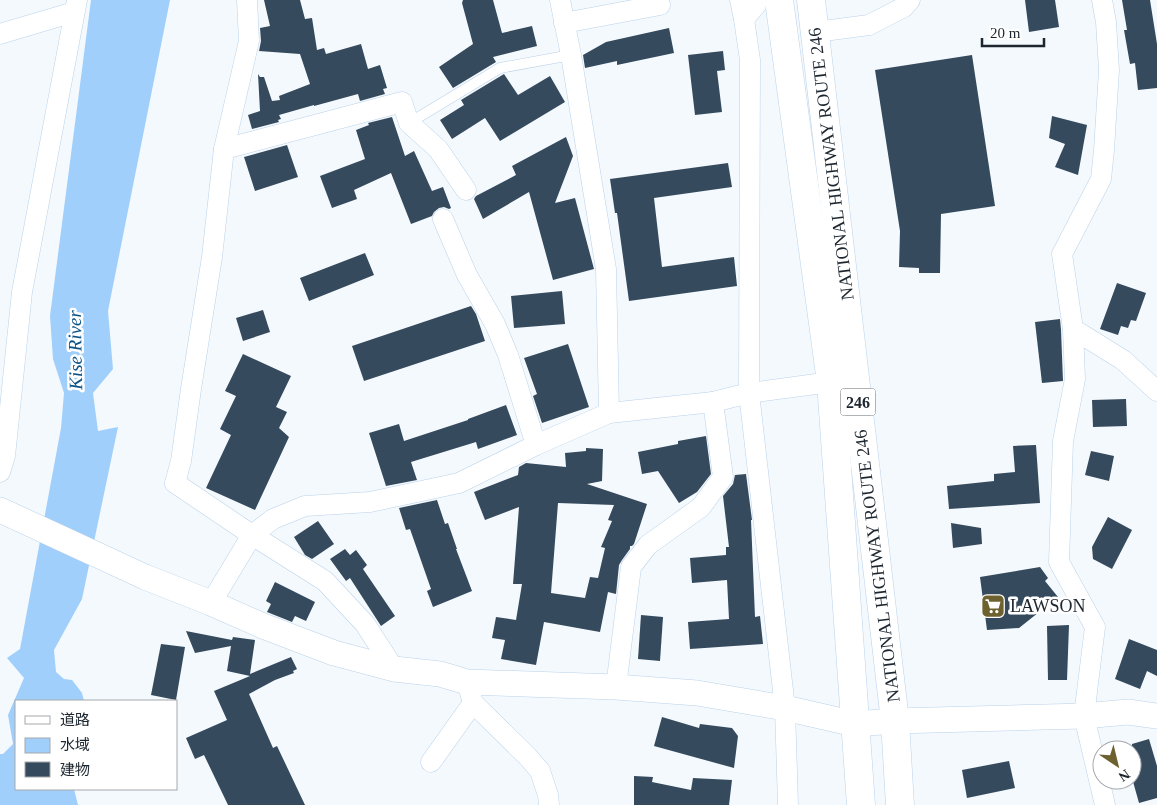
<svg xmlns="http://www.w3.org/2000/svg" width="1157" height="805" viewBox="0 0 1157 805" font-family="'Times New Roman','Noto Sans JP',serif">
	<rect width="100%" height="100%" fill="#f4f9fe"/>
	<polygon fill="#a0cffb" points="91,0 170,0 108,311 113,369 93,393 98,431 118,427 82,599 54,650 56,672 64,679 72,680 82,693 84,701 16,701 16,789 74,789 78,805 0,805 0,754 3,754 13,744 8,715 24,678 7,658 20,649 61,428 64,393 53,359 50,316"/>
	<g fill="#354a5d" fill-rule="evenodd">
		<polygon points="264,0 300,0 305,19 312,18 317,50 324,48 326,54 361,44 368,69 380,65 387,88 383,89 385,94 360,101 358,94 314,106 314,105 279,115 281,119 278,120 279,122 252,129 248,115 260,111 258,74 260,77 264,77 272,101 280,100 279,96 310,84 300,54 259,51 261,41 260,28 270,26"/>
		<polygon points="463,0 493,0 502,33 532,26 537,46 493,57 496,62 453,88 439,67 473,44 462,3"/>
		<polygon points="1025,0 1055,0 1059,27 1029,32"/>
		<polygon points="1122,0 1150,0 1157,44 1157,88 1138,90 1135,63 1130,64 1124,30 1127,30"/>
		<polygon points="669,28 674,53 617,65 617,61 585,68 583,55 606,42"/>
		<polygon points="723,51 725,70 717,71 722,112 695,115 688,55"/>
		<polygon points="972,55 995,206 941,214 940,273 919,273 919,268 899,267 900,231 875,70"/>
		<polygon points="504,74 518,95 550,76 565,102 500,141 485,118 452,139 440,120 464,105 461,100"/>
		<polygon points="1052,116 1087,125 1078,175 1055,167 1065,144 1049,138"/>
		<polygon points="392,117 405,156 414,151 432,191 443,187 451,208 449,209 444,207 439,208 434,212 432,216 411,224 391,173 354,190 357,199 332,208 320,176 365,159 356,130 369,125 368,123"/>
		<polygon points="566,137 573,156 555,203 575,198 594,269 553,280 529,192 483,219 474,199 476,196 516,175 512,166"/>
		<polygon points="287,145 298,177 255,191 244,157"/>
		<polygon points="728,163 732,187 654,198 662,267 734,257 737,286 629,301 617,213 615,213 610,179"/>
		<polygon points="365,253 374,275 309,301 300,278"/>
		<polygon points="1117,283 1146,293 1136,321 1131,320 1128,328 1121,326 1118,335 1100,329"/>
		<polygon points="562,291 565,324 514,328 511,296"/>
		<polygon points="471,306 476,314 485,341 364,381 352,346"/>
		<polygon points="263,310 270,332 243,341 236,318"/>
		<polygon points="1060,319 1061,330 1063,381 1042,383 1035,322"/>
		<polygon points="568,344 589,407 542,423 533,396 537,394 524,358"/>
		<polygon points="243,354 291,376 276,407 287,412 279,428 289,437 255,510 206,488 231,435 220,429 236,396 225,391"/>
		<polygon points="1126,399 1127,426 1093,427 1092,400"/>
		<polygon points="506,405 517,435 478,449 476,442 411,462 417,480 386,486 369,433 399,424 404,441 468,420 468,419"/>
		<polygon points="706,436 711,474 697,492 679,503 658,471 642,474 638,452 678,444 678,441"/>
		<polygon points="1036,445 1040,503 949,509 947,486 994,481 994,474 1015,472 1013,446"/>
		<path d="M 586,448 L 603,449 L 602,481 L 587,484 L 647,504 L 634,544 L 632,546 L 630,546 L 630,549 L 622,560 L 619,565 L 616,594 L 608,592 L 600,632 L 544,622 L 536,665 L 501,659 L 505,640 L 492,638 L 496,617 L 516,620 L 522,584 L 513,584 L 519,507 L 485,520 L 474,492 L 518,475 L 519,467 L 526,463 L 566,467 L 565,453 L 586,451 ZM 558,503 L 614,505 L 608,520 L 612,521 L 601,547 L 605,548 L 598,578 L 590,577 L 585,598 L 551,593 Z"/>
		<polygon points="1091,451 1114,456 1109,481 1085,475"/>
		<polygon points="746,474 752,520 751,520 755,617 760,616 763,644 690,649 688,622 729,619 727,580 692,583 690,558 726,555 726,547 729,547 723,496 733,484 735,475"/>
		<polygon points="437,500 445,524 448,523 457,549 456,549 472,591 433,607 427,591 431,589 410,529 406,530 399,508"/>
		<polygon points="1108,517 1132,530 1112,569 1093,559 1092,547"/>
		<polygon points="318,521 334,544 312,559 305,555 294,537"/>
		<polygon points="951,523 981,528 982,544 953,548"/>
		<polygon points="345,549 350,555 356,550 367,565 363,569 395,616 381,626 350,578 346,581 330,559"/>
		<polygon points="1040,567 1048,578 1045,581 1058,597 1019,628 987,630 980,577"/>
		<polygon points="275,582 315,602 306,621 295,616 292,622 267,612 271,604 266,601"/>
		<polygon points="641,615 663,617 660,661 638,659"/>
		<polygon points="1069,625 1067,680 1048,680 1047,626"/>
		<polygon points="186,631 232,640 233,637 255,640 250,674 291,657 297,669 293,671 294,673 275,680 249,694 273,748 277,746 305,805 228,805 204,755 195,759 186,738 227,720 214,691 250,676 227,671 231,646 195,653"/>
		<polygon points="1129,639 1157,650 1157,676 1147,671 1140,689 1115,679"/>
		<polygon points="161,644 185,647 176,700 151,695"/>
		<polygon points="662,717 699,728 700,724 732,728 738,736 734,768 654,746"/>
		<polygon points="1149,739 1157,766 1157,798 1139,803 1132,778 1132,744"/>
		<polygon points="1009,761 1015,788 967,798 962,770"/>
		<polygon points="634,776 653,777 652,782 691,790 693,778 732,780 729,805 634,805"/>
	</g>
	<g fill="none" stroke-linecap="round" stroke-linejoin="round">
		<g stroke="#bad2e9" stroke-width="11">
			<polyline id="service" points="409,123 500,68 571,55"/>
		</g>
		<g stroke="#bad2e9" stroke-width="21">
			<g id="minor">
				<polyline points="247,0 249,41 224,149 212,257 191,389 181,461 175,483 252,535 325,581 365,624 394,669"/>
				<polyline points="560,0 571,55 606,269 609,413"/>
				<polyline points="740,0 744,19 750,60 749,393 785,708 788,805"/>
				<polyline points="1102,0 1106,22 1109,70 1104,150 1101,179 1062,254 1073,329 1075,379 1063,441 1059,562 1095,627 1084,716 1105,805"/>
				<polyline points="744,19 756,5 755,0"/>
				<polyline points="564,23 660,5"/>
				<polyline points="816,32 869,25 904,7 910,0"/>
				<polyline points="0,34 74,12"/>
				<polyline points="224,149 402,102 409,123 438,149 466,190"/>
				<polyline points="443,219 467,275 495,324 508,355 536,445"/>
				<polyline points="1073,329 1123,360 1157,391"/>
				<polyline points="0,472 5,456 22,292 77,0"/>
				<polyline points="211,603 252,535 273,519 305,506 370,502 459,483 536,445 609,413 713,402 749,393 831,382"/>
				<polyline points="467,682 473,703 528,757 540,771 548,795 549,805"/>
				<polyline points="616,687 631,567 648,545 701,507 723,477 713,402"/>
				<polyline points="431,762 473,703"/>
			</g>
		</g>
		<g stroke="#bad2e9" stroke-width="26">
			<polyline id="tertiary" points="0,510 145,577 211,603 263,626 334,653 394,669 440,674 467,682 616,687 697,693 785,708 855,724 895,721 1084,716 1128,712 1157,716"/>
		</g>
		<g stroke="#bad2e9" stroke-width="29">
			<g id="trunk">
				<polyline points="779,0 831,382 861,805"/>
				<polyline points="811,0 895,721 900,805"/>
			</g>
		</g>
		<use href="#service" stroke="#fff" stroke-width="10"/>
		<use href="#minor" stroke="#fff" stroke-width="20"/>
		<use href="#tertiary" stroke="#fff" stroke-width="25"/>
		<use href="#trunk" stroke="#fff" stroke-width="28"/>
	</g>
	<defs>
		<g id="supermarket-square" transform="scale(1.25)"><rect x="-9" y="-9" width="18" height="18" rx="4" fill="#6d622f" stroke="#fff"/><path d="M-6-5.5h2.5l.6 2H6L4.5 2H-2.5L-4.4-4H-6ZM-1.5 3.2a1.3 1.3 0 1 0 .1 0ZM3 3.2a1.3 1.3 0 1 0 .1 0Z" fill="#fff"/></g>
	</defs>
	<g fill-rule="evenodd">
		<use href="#supermarket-square" x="993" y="606"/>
	</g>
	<g text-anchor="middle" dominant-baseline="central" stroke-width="5" stroke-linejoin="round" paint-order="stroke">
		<rect fill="#fff" stroke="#61676d" stroke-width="1" x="840.5" y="388.5" width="35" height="27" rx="4"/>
		<g font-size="16" font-weight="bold" fill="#1d262f">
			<text x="858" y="402">246</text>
		</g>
		<g font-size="18" fill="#1d262f" stroke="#fff">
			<text transform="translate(831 164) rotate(-97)">NATIONAL HIGHWAY ROUTE 246</text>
			<text transform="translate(877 566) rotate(-97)">NATIONAL HIGHWAY ROUTE 246</text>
		</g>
		<g font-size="18" fill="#1d262f" stroke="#fff" text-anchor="start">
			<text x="1010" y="606">LAWSON</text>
		</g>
		<g font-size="19" font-style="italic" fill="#0a5388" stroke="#fff">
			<text transform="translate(75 350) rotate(-91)">Kise River</text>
		</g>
	</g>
	<rect x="15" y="700" width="162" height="90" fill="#ffffff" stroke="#a5a8ac"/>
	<rect x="25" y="716" width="25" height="8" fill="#ffffff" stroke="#a5a8ac"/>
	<text x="60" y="725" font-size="15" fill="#1d262f">道路</text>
	<rect x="25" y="738" width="25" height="15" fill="#a0cffb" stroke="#a5a8ac"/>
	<text x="60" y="750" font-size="15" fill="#1d262f">水域</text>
	<rect x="25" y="762" width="25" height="15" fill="#354a5d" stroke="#a5a8ac"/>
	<text x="60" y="775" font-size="15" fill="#1d262f">建物</text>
	<g transform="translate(1117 765) rotate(145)"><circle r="24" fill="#ffffff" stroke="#a5a8ac"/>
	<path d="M0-4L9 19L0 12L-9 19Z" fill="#6d622f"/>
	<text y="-8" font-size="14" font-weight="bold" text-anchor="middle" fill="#1d262f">N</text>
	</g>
	<path d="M982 38v8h62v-8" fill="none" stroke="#1d262f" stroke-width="2.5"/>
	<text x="990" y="38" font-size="15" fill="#1d262f" stroke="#ffffff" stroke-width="4" paint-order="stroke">20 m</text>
</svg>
